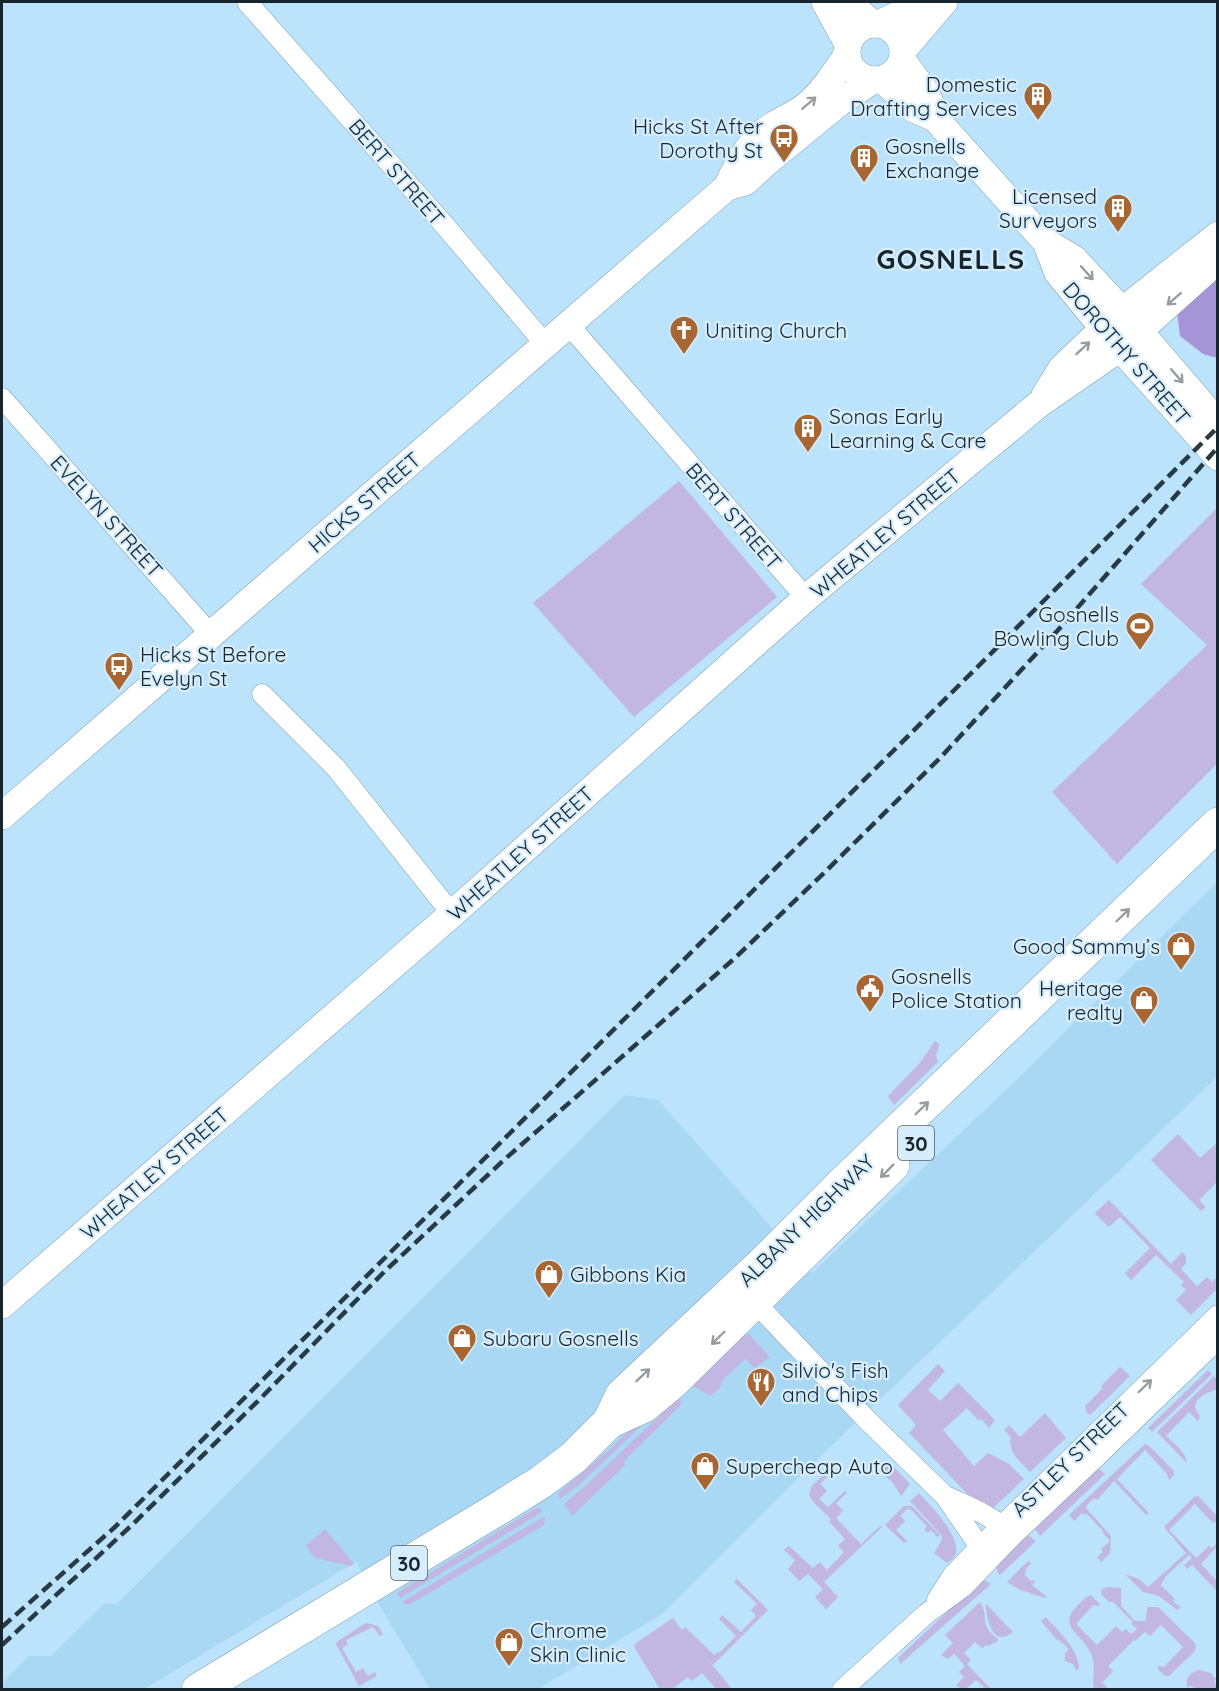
<svg xmlns="http://www.w3.org/2000/svg" width="1219" height="1691" viewBox="0 0 1219 1691" font-family="Quicksand,sans-serif">
	<rect width="100%" height="100%" fill="#bbe3fb"/>
	<polygon fill="#a9d8f5" points="1217,882 1217,1077 799,1477 662,1614 538,1689 430,1689 384,1613 356,1562 144,1689 2,1690 2,1683 29,1656 51,1656 105,1603 117,1604 625,1095 658,1100 812,1273 1003,1093"/>
	<g fill="#c1b7e2">
		<polygon points="679,481 777,597 634,717 533,603"/>
		<polygon points="1217,508 1217,764 1117,864 1052,792 1207,645 1141,584"/>
		<polygon points="935,1041 939,1044 936,1056 938,1062 894,1105 888,1096 919,1064"/>
		<polygon points="1178,1134 1200,1158 1217,1143 1217,1182 1199,1200 1206,1207 1201,1211 1151,1160"/>
		<polygon points="1109,1200 1171,1264 1182,1252 1186,1256 1186,1263 1181,1269 1197,1286 1207,1277 1212,1282 1217,1277 1217,1289 1191,1315 1176,1300 1186,1290 1181,1285 1184,1282 1156,1255 1131,1280 1125,1273 1150,1248 1120,1217 1109,1227 1096,1215 1095,1213"/>
		<polygon points="749,1334 770,1357 755,1368 745,1359 722,1381 720,1388 710,1396 693,1386 744,1335"/>
		<polygon points="938,1364 945,1371 928,1390 940,1401 958,1383 995,1420 989,1428 981,1419 978,1420 967,1408 943,1430 974,1466 988,1453 1009,1464 1024,1479 992,1509 974,1501 909,1433 916,1425 898,1405"/>
		<polygon points="1120,1367 1130,1376 1090,1415 1087,1413 1085,1406 1103,1388 1101,1386"/>
		<polygon points="1208,1370 1212,1374 1152,1432 1148,1428"/>
		<path d="M 1214,1376 L 1217,1379 L 1217,1389 C 1206,1393 1186,1401 1200,1416 L 1198,1421 L 1189,1412 L 1166,1436 C 1174,1443 1186,1452 1187,1463 L 1157,1432 Z"/>
		<polygon points="675,1394 579,1485 560,1499 558,1493 610,1449 636,1424"/>
		<polygon points="678,1398 681,1401 681,1405 624,1461 625,1465 572,1516 564,1504 582,1489"/>
		<path d="M 1045,1413 L 1066,1438 L 1030,1472 C 1021,1462 1007,1452 1011,1437 L 1004,1430 L 1009,1425 L 1020,1437 Z"/>
		<polygon points="1145,1444 1148,1445 1174,1471 1174,1475 1169,1480 1167,1474 1145,1450 1117,1479 1149,1513 1146,1515 1114,1481 1097,1500 1094,1498 1086,1506 1086,1508 1111,1536 1110,1553 1101,1562 1097,1557 1103,1552 1101,1549 1110,1541 1103,1533 1103,1531 1086,1513 1085,1515 1082,1513 1074,1521 1069,1515"/>
		<polygon points="890,1463 910,1484 901,1496 893,1483 880,1471"/>
		<polygon points="1098,1468 1105,1474 1040,1536 1035,1529"/>
		<polygon points="827,1471 830,1474 820,1484 827,1491 819,1499 828,1507 845,1491 847,1493 836,1503 843,1511 836,1518 861,1544 880,1526 882,1527 824,1582 838,1597 826,1609 815,1597 823,1589 808,1574 799,1581 788,1569 795,1560 784,1550 789,1546 813,1568 820,1562 827,1570 844,1552 838,1546 845,1539 829,1521 831,1519 814,1503 809,1495 811,1487"/>
		<path d="M 919,1493 C 929,1504 966,1541 954,1557 C 953,1560 949,1561 947,1563 L 934,1553 L 941,1542 L 942,1536 L 910,1501 Z"/>
		<polygon points="1198,1496 1217,1516 1216,1522 1213,1523 1195,1504 1169,1530 1196,1558 1209,1546 1212,1548 1217,1543 1217,1547 1201,1564 1217,1581 1217,1591 1192,1565 1187,1569 1184,1565 1192,1558 1189,1555 1166,1576 1161,1585 1175,1599 1173,1601 1181,1608 1177,1610 1159,1596 1143,1592 1125,1574 1139,1579 1148,1587 1186,1553 1164,1527 1194,1497"/>
		<polygon points="904,1506 912,1506 940,1535 937,1537 931,1530 928,1533 924,1529 927,1526 910,1509 907,1509 900,1516 905,1521 896,1530 907,1541 904,1543 885,1525"/>
		<polygon points="536,1508 540,1508 542,1512 400,1598 397,1593"/>
		<polygon points="545,1516 544,1525 414,1602 408,1605 402,1602"/>
		<polygon points="325,1529 354,1564 350,1566 315,1558 306,1546"/>
		<polygon points="1028,1535 1036,1541 1000,1575 998,1573 996,1566"/>
		<polygon points="1028,1561 1031,1564 1025,1570 1026,1572 1024,1574 1032,1582 1034,1580 1035,1582 1032,1585 1047,1597 1045,1598 1020,1590 1007,1582"/>
		<polygon points="737,1579 768,1610 713,1665 703,1654 732,1689 716,1689 702,1673 692,1681 688,1677 672,1689 660,1689 634,1647 636,1643 673,1618 682,1630 685,1627 714,1655 718,1652 719,1653 736,1636 719,1619 722,1615 741,1632 756,1616 751,1610 757,1604 734,1582"/>
		<polygon points="982,1579 991,1584 900,1664 898,1658"/>
		<path d="M 1107,1587 L 1121,1588 L 1121,1606 L 1135,1621 L 1146,1621 L 1147,1607 L 1158,1607 L 1195,1643 L 1196,1648 L 1194,1652 L 1169,1676 L 1165,1676 L 1158,1669 L 1158,1666 L 1164,1667 L 1183,1647 L 1161,1625 L 1150,1636 L 1145,1632 L 1135,1641 L 1134,1640 L 1108,1666 L 1113,1671 L 1102,1683 L 1109,1689 L 1094,1689 C 1092,1679 1096,1667 1092,1656 C 1084,1633 1056,1628 1077,1606 C 1081,1602 1085,1597 1091,1595 L 1100,1605 L 1099,1606 L 1093,1605 L 1076,1624 L 1097,1645 L 1116,1626 L 1122,1632 L 1126,1629 L 1131,1634 L 1137,1629 L 1131,1624 L 1133,1622 L 1114,1603 L 1111,1601 L 1110,1603 L 1101,1594 L 1102,1589 Z"/>
		<path d="M 980,1602 C 990,1616 977,1624 998,1639 L 998,1641 L 988,1646 L 986,1645 L 982,1648 L 975,1642 L 964,1653 L 971,1660 L 967,1664 L 991,1689 L 986,1689 L 976,1680 L 966,1689 L 961,1689 L 956,1685 L 964,1677 L 959,1672 L 965,1666 L 954,1654 L 948,1659 L 941,1655 L 953,1643 L 945,1635 Z"/>
		<path d="M 986,1604 L 1013,1632 C 993,1649 986,1619 986,1604 Z"/>
		<path d="M 1046,1617 C 1058,1631 1079,1649 1079,1669 L 1076,1670 L 1073,1664 L 1065,1661 L 1065,1653 L 1069,1649 L 1058,1639 L 1057,1640 L 1041,1621 Z"/>
		<polygon points="366,1623 378,1626 383,1634 380,1636 373,1627 346,1640 348,1644 342,1648 356,1672 363,1668 368,1676 375,1672 377,1676 359,1686 336,1644 338,1641"/>
		<path d="M 1199,1670 L 1211,1673 L 1216,1680 L 1214,1680 L 1217,1689 L 1195,1689 L 1191,1686 L 1187,1687 C 1185,1677 1190,1673 1199,1670 Z"/>
	</g>
	<polygon fill="#a694d9" points="1217,274 1217,358 1203,354 1180,336 1177,311"/>
	<g fill="none" stroke-linecap="round" stroke-linejoin="round">
		<g stroke="#7a9fb6" stroke-width="21">
			<g id="street">
				<polyline points="247,2 446,227 545,344"/>
				<polyline points="568,324 806,598"/>
				<polyline points="2,398 211,635"/>
				<polyline points="262,694 336,768 452,914"/>
				<polyline points="749,1296 867,1420 945,1496 980,1547 989,1555"/>
				<path d="M 948,1497 C 969,1507 993,1516 1010,1533"/>
				<polyline points="937,1600 953,1575 980,1547 1218,1315"/>
				<polyline points="842,1690 926,1614 963,1587 1012,1536 1095,1458 1218,1339"/>
			</g>
		</g>
		<g stroke="#7a9fb6" stroke-width="28">
			<g id="secondary">
				<polyline points="825,2 848,44"/>
				<polyline points="847,2 873,24"/>
				<polyline points="879,24 924,2"/>
				<circle cx="875" cy="52" r="28"/>
				<polyline points="903,50 944,2"/>
				<polyline points="902,60 927,94 935,118 1046,242 1074,259 1122,311 1218,423"/>
				<polyline points="882,79 912,108 935,118"/>
				<polyline points="727,187 745,182 768,161 840,102 873,80"/>
				<polyline points="1046,242 1058,273 1120,348 1218,457"/>
				<polyline points="1045,395 1062,368 1122,311 1218,235"/>
				<path d="M 2,816 L 727,187 C 738,163 750,139 774,125 C 785,118 796,114 806,106 C 823,92 835,73 847,55"/>
				<polyline points="2,1305 452,914 806,598 1039,404 1120,348 1218,260"/>
			</g>
		</g>
		<g stroke="#7a9fb6" stroke-width="34">
			<g id="highway">
				<polyline points="609,1422 644,1406 674,1381 893,1165"/>
				<polyline points="198,1690 496,1510 541,1482 573,1458 609,1422 622,1395 763,1263 845,1181 1218,824"/>
			</g>
		</g>
		<use href="#street" stroke="#fff" stroke-width="20"/>
		<use href="#secondary" stroke="#fff" stroke-width="27"/>
		<use href="#highway" stroke="#fff" stroke-width="33"/>
		<g stroke="#283a45" stroke-width="4.5" stroke-dasharray="12 6" stroke-linecap="butt">
			<polyline points="2,1627 115,1527 1218,427"/>
			<polyline points="2,1645 132,1525 260,1399 384,1272 505,1159 735,958 826,871 940,758 1059,629 1218,447"/>
		</g>
	</g>
	<defs><path id="oneway-shaft" d="M-6 0H5M1.5-3L5.5 0L1.5 3" fill="none" stroke-width="1.6" stroke-linecap="round" stroke-linejoin="round" transform="scale(1.5)"/></defs>
	<g stroke="#969da1">
		<use href="#oneway-shaft" transform="translate(809 103) rotate(-41)"/>
		<use href="#oneway-shaft" transform="translate(1087 273) rotate(48)"/>
		<use href="#oneway-shaft" transform="translate(1174 299) rotate(139)"/>
		<use href="#oneway-shaft" transform="translate(1083 348) rotate(-43)"/>
		<use href="#oneway-shaft" transform="translate(1177 376) rotate(49)"/>
		<use href="#oneway-shaft" transform="translate(1123 915) rotate(-44)"/>
		<use href="#oneway-shaft" transform="translate(922 1108) rotate(-44)"/>
		<use href="#oneway-shaft" transform="translate(887 1171) rotate(135)"/>
		<use href="#oneway-shaft" transform="translate(718 1338) rotate(136)"/>
		<use href="#oneway-shaft" transform="translate(643 1375) rotate(-43)"/>
		<use href="#oneway-shaft" transform="translate(1145 1386) rotate(-44)"/>
	</g>
	<defs>
		<g id="building-pin" transform="scale(1.5)"><path d="M0 17L-7.5 6A9.5 9.5 0 1 1 7.5 6Z" fill="#a86633" stroke="#d6edfc"/><path d="M-4-6H4V6H1V3H-1V6H-4ZM-2.5-4.3h1.7v1.8h-1.7ZM.8-4.3h1.7v1.8H.8ZM-2.5-1h1.7V.8h-1.7ZM.8-1h1.7V.8H.8Z" fill="#fff"/></g>
		<g id="bus-pin" transform="scale(1.5)"><path d="M0 17L-7.5 6A9.5 9.5 0 1 1 7.5 6Z" fill="#a86633" stroke="#d6edfc"/><path d="M-5-6H5V4H4V6H2V4H-2V6H-4V4H-5ZM-3.5-4V0h7V-4ZM-3.5 1.2v1.5H-2V1.2ZM2 1.2v1.5H3.5V1.2Z" fill="#fff"/></g>
		<g id="church-pin" transform="scale(1.5)"><path d="M0 17L-7.5 6A9.5 9.5 0 1 1 7.5 6Z" fill="#a86633" stroke="#d6edfc"/><path d="M-1.2-6h2.4v3.5h3.3v2.4h-3.3V6h-2.4V-.1h-3.3v-2.4h3.3Z" fill="#fff"/></g>
		<g id="stadium-pin" transform="scale(1.5)"><path d="M0 17L-7.5 6A9.5 9.5 0 1 1 7.5 6Z" fill="#a86633" stroke="#d6edfc"/><path d="M0-5a6.5 5 0 1 0 0 10a6.5 5 0 1 0 0-10ZM-3.5-1.8h7v3.6h-7Z" fill="#fff"/></g>
		<g id="shop-pin" transform="scale(1.5)"><path d="M0 17L-7.5 6A9.5 9.5 0 1 1 7.5 6Z" fill="#a86633" stroke="#d6edfc"/><path d="M-5-2.5h2.3a2.7 3.5 0 0 1 5.4 0H5L5.5 6h-11ZM-1.5-2.5h3a1.5 2.3 0 0 0-3 0Z" fill="#fff"/></g>
		<g id="civic-pin" transform="scale(1.5)"><path d="M0 17L-7.5 6A9.5 9.5 0 1 1 7.5 6Z" fill="#a86633" stroke="#d6edfc"/><path d="M-.6-6.5H3V-4.5H.6V-3L4-1V1h2V6H-6V1h2V-1L-.6-3ZM-1.2 2.5V6h2.4V2.5Z" fill="#fff"/></g>
		<g id="restaurant-pin" transform="scale(1.5)"><path d="M0 17L-7.5 6A9.5 9.5 0 1 1 7.5 6Z" fill="#a86633" stroke="#d6edfc"/><path d="M-5-6h1v4h1v-4h1v4h1v-4h1v5L-1.5 .5V6h-2V.5L-5-1ZM5-6V6H3V1.5H1.5Q1.5-4 5-6Z" fill="#fff"/></g>
	</defs>
	<g fill-rule="evenodd">
		<use href="#building-pin" x="1038" y="96"/>
		<use href="#bus-pin" x="784" y="138"/>
		<use href="#building-pin" x="864" y="158"/>
		<use href="#building-pin" x="1118" y="208"/>
		<use href="#church-pin" x="684" y="330"/>
		<use href="#building-pin" x="808" y="428"/>
		<use href="#stadium-pin" x="1140" y="626"/>
		<use href="#bus-pin" x="119" y="666"/>
		<use href="#shop-pin" x="1181" y="946"/>
		<use href="#civic-pin" x="870" y="988"/>
		<use href="#shop-pin" x="1144" y="1000"/>
		<use href="#shop-pin" x="549" y="1274"/>
		<use href="#shop-pin" x="462" y="1338"/>
		<use href="#restaurant-pin" x="761" y="1382"/>
		<use href="#shop-pin" x="705" y="1466"/>
		<use href="#shop-pin" x="509" y="1642"/>
	</g>
	<g text-anchor="middle" dominant-baseline="central" stroke-width="4.5" stroke-linejoin="round" paint-order="stroke">
		<g fill="#d6edfc" stroke="#50616c" stroke-width="1.5">
			<rect x="898" y="1126" width="36" height="34" rx="4.5"/>
			<rect x="391" y="1546" width="36" height="34" rx="4.5"/>
		</g>
		<g font-size="20" font-weight="bold" fill="#16252e">
			<text x="916" y="1143">30</text>
			<text x="409" y="1563">30</text>
		</g>
		<g font-size="21" fill="#16252e" stroke="#d6edfc" text-anchor="start">
			<text x="1017" y="84" text-anchor="end">Domestic<tspan x="1017" dy="24">Drafting Services</tspan></text>
			<text x="763" y="126" text-anchor="end">Hicks St After<tspan x="763" dy="24">Dorothy St</tspan></text>
			<text x="885" y="146">Gosnells<tspan x="885" dy="24">Exchange</tspan></text>
			<text x="1097" y="196" text-anchor="end">Licensed<tspan x="1097" dy="24">Surveyors</tspan></text>
			<text x="705" y="330">Uniting Church</text>
			<text x="829" y="416">Sonas Early<tspan x="829" dy="24">Learning &amp; Care</tspan></text>
			<text x="1119" y="614" text-anchor="end">Gosnells<tspan x="1119" dy="24">Bowling Club</tspan></text>
			<text x="140" y="654">Hicks St Before<tspan x="140" dy="24">Evelyn St</tspan></text>
			<text x="1160" y="946" text-anchor="end">Good Sammy’s</text>
			<text x="891" y="976">Gosnells<tspan x="891" dy="24">Police Station</tspan></text>
			<text x="1123" y="988" text-anchor="end">Heritage<tspan x="1123" dy="24">realty</tspan></text>
			<text x="570" y="1274">Gibbons Kia</text>
			<text x="483" y="1338">Subaru Gosnells</text>
			<text x="782" y="1370">Silvio's Fish<tspan x="782" dy="24">and Chips</tspan></text>
			<text x="726" y="1466">Supercheap Auto</text>
			<text x="530" y="1630">Chrome<tspan x="530" dy="24">Skin Clinic</tspan></text>
		</g>
		<g font-size="21" fill="#16252e" stroke="#d6edfc">
			<text transform="translate(397 172) rotate(49)">BERT STREET</text>
			<text transform="translate(1127 353) rotate(49)">DOROTHY STREET</text>
			<text transform="translate(364 502) rotate(-41)">HICKS STREET</text>
			<text transform="translate(107 516) rotate(48)">EVELYN STREET</text>
			<text transform="translate(734 516) rotate(49)">BERT STREET</text>
			<text transform="translate(885 533) rotate(-40)">WHEATLEY STREET</text>
			<text transform="translate(520 853) rotate(-42)">WHEATLEY STREET</text>
			<text transform="translate(154 1173) rotate(-41)">WHEATLEY STREET</text>
			<text transform="translate(806 1220) rotate(-44)">ALBANY HIGHWAY</text>
			<text transform="translate(1070 1459) rotate(-44)">ASTLEY STREET</text>
		</g>
		<g font-size="27" font-weight="bold" letter-spacing="1.5" fill="#16252e" stroke="#d6edfc">
			<text x="951" y="259">GOSNELLS</text>
		</g>
	</g>
	<rect width="1219" height="1691" fill="none" stroke="#16252e" stroke-width="6"/>
</svg>
